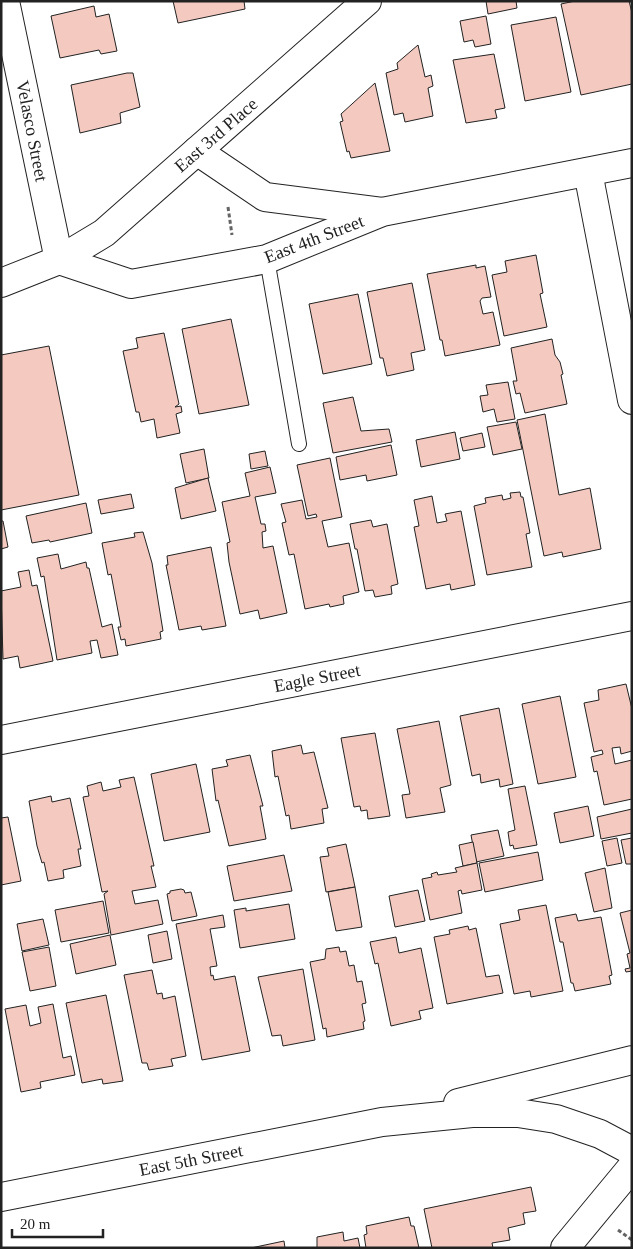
<svg xmlns="http://www.w3.org/2000/svg" width="633" height="1249" viewBox="0 0 633 1249" font-family="'Times New Roman',serif">
	<rect width="100%" height="100%" fill="#fff"/>
	<g fill="#f3c9c0" stroke="#222">
		<polygon points="173,1 244,1 245,9 178,23"/>
		<polygon points="486,1 516,1 517,8 488,14"/>
		<polygon points="575,1 629,1 632,13 632,84 581,95 561,4"/>
		<polygon points="94,6 96,17 109,14 117,51 101,54 99,50 60,58 51,16"/>
		<polygon points="486,16 491,44 475,47 473,40 464,42 460,21"/>
		<polygon points="556,17 571,92 525,101 511,25"/>
		<polygon points="418,45 425,77 431,75 433,86 428,88 433,116 405,122 403,113 394,115 386,73 398,69 397,63"/>
		<polygon points="494,54 505,108 495,110 497,118 466,123 453,60"/>
		<polygon points="127,73 133,73 140,107 120,113 121,123 80,133 71,85"/>
		<polygon points="375,83 390,151 351,158 349,151 347,152 340,122 343,121 341,114"/>
		<polygon points="536,255 543,293 540,294 547,327 504,336 492,275 507,272 505,261"/>
		<polygon points="476,265 476,268 485,266 491,297 482,298 480,301 483,314 493,312 500,345 445,356 442,340 440,340 427,274"/>
		<polygon points="412,283 425,350 411,353 414,370 387,376 383,358 380,358 367,292"/>
		<polygon points="358,294 372,364 323,374 309,304"/>
		<polygon points="231,319 249,405 199,414 182,329"/>
		<polygon points="164,333 179,404 175,407 181,406 182,412 176,414 180,433 157,438 154,419 141,422 139,412 136,412 123,351 138,348 136,338"/>
		<polygon points="552,339 555,355 560,362 563,374 561,375 567,404 525,413 520,393 516,394 513,381 517,381 511,348"/>
		<polygon points="49,346 79,495 1,510 1,355"/>
		<polygon points="508,382 515,419 497,422 494,409 483,412 480,396 488,395 486,385"/>
		<polygon points="353,397 361,431 389,429 392,442 333,453 323,403"/>
		<polygon points="545,414 559,495 590,488 601,549 563,557 562,552 544,556 517,420"/>
		<polygon points="516,422 522,449 493,455 487,427"/>
		<polygon points="455,432 460,459 421,467 416,440"/>
		<polygon points="482,433 485,447 463,451 460,438"/>
		<polygon points="391,445 397,475 367,481 366,475 340,480 336,457"/>
		<polygon points="204,449 209,478 186,483 180,454"/>
		<polygon points="265,451 268,466 251,469 249,454"/>
		<polygon points="330,458 342,517 322,521 328,547 349,543 359,592 343,596 344,604 330,607 329,604 305,609 294,554 289,555 282,523 286,522 281,504 302,500 306,519 317,517 316,514 308,516 297,465"/>
		<polygon points="270,467 276,493 255,497 261,524 265,524 266,531 262,532 263,548 273,546 287,613 260,619 258,610 240,614 229,562 227,543 230,542 222,502 250,496 245,473"/>
		<polygon points="208,478 216,511 181,519 175,488"/>
		<polygon points="520,492 521,497 523,497 530,533 526,534 532,567 487,575 474,506 486,503 485,498 502,495 503,500 511,498 510,493"/>
		<polygon points="131,494 134,508 101,514 98,500"/>
		<polygon points="432,496 437,523 447,521 445,514 461,511 475,585 451,590 450,584 426,589 414,527 419,526 414,500"/>
		<polygon points="86,503 92,533 50,542 49,540 32,543 26,516"/>
		<polygon points="371,520 373,527 387,524 398,584 391,586 392,594 375,597 373,590 365,591 357,549 355,549 350,524"/>
		<polygon points="1,521 3,521 8,547 1,549"/>
		<polygon points="143,532 152,563 163,631 160,632 161,639 126,646 125,639 121,640 118,627 121,627 111,574 108,575 102,543 135,537 134,533"/>
		<polygon points="211,547 226,626 202,630 201,626 179,630 166,565 168,565 167,556"/>
		<polygon points="58,554 61,569 86,562 87,568 89,568 102,627 112,624 118,655 101,658 97,640 90,641 92,653 57,660 44,576 41,577 37,558"/>
		<polygon points="29,570 32,586 37,585 53,661 20,668 18,656 3,659 1,591 21,587 18,572"/>
		<polygon points="626,684 632,709 632,751 621,754 620,747 612,748 615,764 632,760 632,799 604,805 597,771 594,772 591,757 603,754 602,750 594,752 584,703 599,700 598,690"/>
		<polygon points="560,696 576,777 538,784 522,704"/>
		<polygon points="499,708 513,784 500,787 499,779 481,783 480,774 472,776 460,716"/>
		<polygon points="439,721 451,785 440,788 445,812 406,818 402,795 410,794 397,729"/>
		<polygon points="375,733 390,816 368,819 367,810 361,811 360,806 354,807 341,738"/>
		<polygon points="301,745 303,754 314,752 328,808 322,809 324,823 291,829 289,815 286,816 278,776 275,777 272,751"/>
		<polygon points="250,755 263,806 260,806 266,839 229,846 218,800 216,801 212,769 228,766 226,760"/>
		<polygon points="196,764 210,832 164,841 151,774"/>
		<polygon points="134,777 154,866 151,866 156,887 132,891 135,904 158,900 163,924 111,935 104,894 108,891 102,892 83,797 89,796 87,786 101,782 103,791 121,787 119,780"/>
		<polygon points="525,786 537,845 514,849 513,845 510,846 508,832 515,830 508,789"/>
		<polygon points="51,796 52,802 70,798 81,849 78,849 81,866 63,870 64,878 48,881 44,862 42,863 37,846 29,801"/>
		<polygon points="588,806 594,836 560,843 554,813"/>
		<polygon points="632,809 632,833 601,839 597,817"/>
		<polygon points="8,817 21,881 1,885 1,818"/>
		<polygon points="498,830 504,856 476,862 471,835"/>
		<polygon points="617,838 622,863 607,866 602,841"/>
		<polygon points="632,838 632,864 626,864 621,840"/>
		<polygon points="473,842 477,863 463,866 459,845"/>
		<polygon points="346,844 355,887 326,892 320,857 329,856 327,848"/>
		<polygon points="538,852 543,880 485,892 479,863"/>
		<polygon points="284,855 292,891 234,901 227,866"/>
		<polygon points="477,863 482,890 462,894 461,890 458,891 462,913 430,920 422,879 432,877 431,874 437,872 438,875 457,872 455,868"/>
		<polygon points="605,868 612,908 594,912 585,873"/>
		<polygon points="355,887 362,927 336,931 328,892"/>
		<polygon points="181,889 184,890 185,893 191,892 197,916 172,921 167,894 170,893 170,891"/>
		<polygon points="418,890 425,921 395,927 389,896"/>
		<polygon points="103,901 109,933 61,942 55,910"/>
		<polygon points="289,904 295,939 240,948 234,910 246,908 246,911"/>
		<polygon points="546,905 563,991 531,997 530,991 514,994 500,924 520,920 518,910"/>
		<polygon points="632,910 632,971 626,972 625,969 630,968 627,954 630,953 620,913"/>
		<polygon points="576,914 578,921 601,917 612,975 609,976 611,984 575,991 573,983 571,983 563,942 560,942 555,918"/>
		<polygon points="223,915 225,927 210,929 217,966 210,967 211,976 213,975 214,980 235,976 250,1051 202,1060 176,924"/>
		<polygon points="43,919 49,945 22,951 17,924"/>
		<polygon points="468,926 469,930 476,928 486,977 499,975 503,993 447,1004 434,937 450,934 449,930"/>
		<polygon points="167,931 172,959 153,963 148,935"/>
		<polygon points="110,935 116,965 76,974 70,944"/>
		<polygon points="396,937 399,953 421,948 433,1008 419,1011 421,1019 391,1026 378,963 375,964 370,942"/>
		<polygon points="49,947 56,986 30,991 22,952"/>
		<polygon points="339,947 340,952 346,951 349,966 354,965 357,982 362,981 366,1003 362,1004 365,1021 363,1022 364,1029 327,1037 326,1028 323,1029 310,962 325,959 326,949"/>
		<polygon points="303,969 315,1040 283,1046 281,1035 272,1036 258,977"/>
		<polygon points="152,970 157,994 162,993 163,999 175,996 186,1056 171,1059 173,1066 149,1070 147,1063 142,1063 124,975"/>
		<polygon points="106,995 123,1081 103,1084 102,1079 82,1083 66,1003"/>
		<polygon points="53,1004 63,1058 71,1056 75,1075 40,1082 41,1088 21,1092 5,1009 26,1005 30,1026 41,1023 38,1007"/>
		<polygon points="531,1187 536,1211 523,1213 525,1224 508,1228 510,1240 492,1243 493,1248 432,1248 424,1209"/>
		<polygon points="409,1217 411,1226 414,1226 419,1248 366,1248 364,1235 367,1234 366,1226"/>
		<polygon points="343,1232 344,1241 358,1238 360,1248 317,1248 317,1237"/>
		<polygon points="284,1241 285,1248 251,1248"/>
	</g>
	<g fill="none" stroke-linecap="round" stroke-linejoin="round">
		<g stroke="#222" stroke-width="16">
			<polyline id="service" points="267,259 299,444"/>
		</g>
		<g stroke="#222" stroke-width="30">
			<g id="minor">
				<polyline points="5,1 59,260"/>
				<polyline points="588,172 632,400"/>
				<polyline points="1,740 632,616"/>
				<polyline points="458,1103 632,1060"/>
				<polyline points="1,1197 382,1122 472,1113 518,1113 556,1119 600,1134 632,1151"/>
				<polyline points="565,1248 632,1167"/>
			</g>
		</g>
		<g stroke="#222" stroke-width="30">
			<polyline id="tertiary" points="59,260 131,284 267,259 382,212 632,163"/>
		</g>
		<g stroke="#222" stroke-width="30">
			<g id="secondary">
				<polyline points="197,151 265,197 382,212"/>
				<polyline points="1,283 59,260 104,233 367,1"/>
			</g>
		</g>
		<g stroke="#646464" stroke-width="3" stroke-dasharray="4 2.5" stroke-linecap="butt">
			<polyline points="228,207 232,235"/>
			<polyline points="618,1230 632,1240"/>
		</g>
		<use href="#service" stroke="#fff" stroke-width="14"/>
		<use href="#minor" stroke="#fff" stroke-width="28"/>
		<use href="#tertiary" stroke="#fff" stroke-width="28"/>
		<use href="#secondary" stroke="#fff" stroke-width="28"/>
	</g>
	<g text-anchor="middle" dominant-baseline="central" stroke-width="4" stroke-linejoin="round" paint-order="stroke">
		<g font-size="18" fill="#222" stroke="#fff">
			<text transform="translate(32 131) rotate(79)">Velasco Street</text>
			<text transform="translate(216 135) rotate(-41)">East 3rd Place</text>
			<text transform="translate(314 239) rotate(-21)">East 4th Street</text>
			<text transform="translate(317 678) rotate(-11)">Eagle Street</text>
			<text transform="translate(191 1160) rotate(-11)">East 5th Street</text>
		</g>
	</g>
	<rect width="633" height="1249" fill="none" stroke="#222222" stroke-width="5"/>
	<path d="M12 1229v8h91v-8" fill="none" stroke="#222222" stroke-width="2.5"/>
	<text x="20" y="1229" font-size="15" fill="#222222" stroke="#ffffff" stroke-width="4" paint-order="stroke">20 m</text>
</svg>
